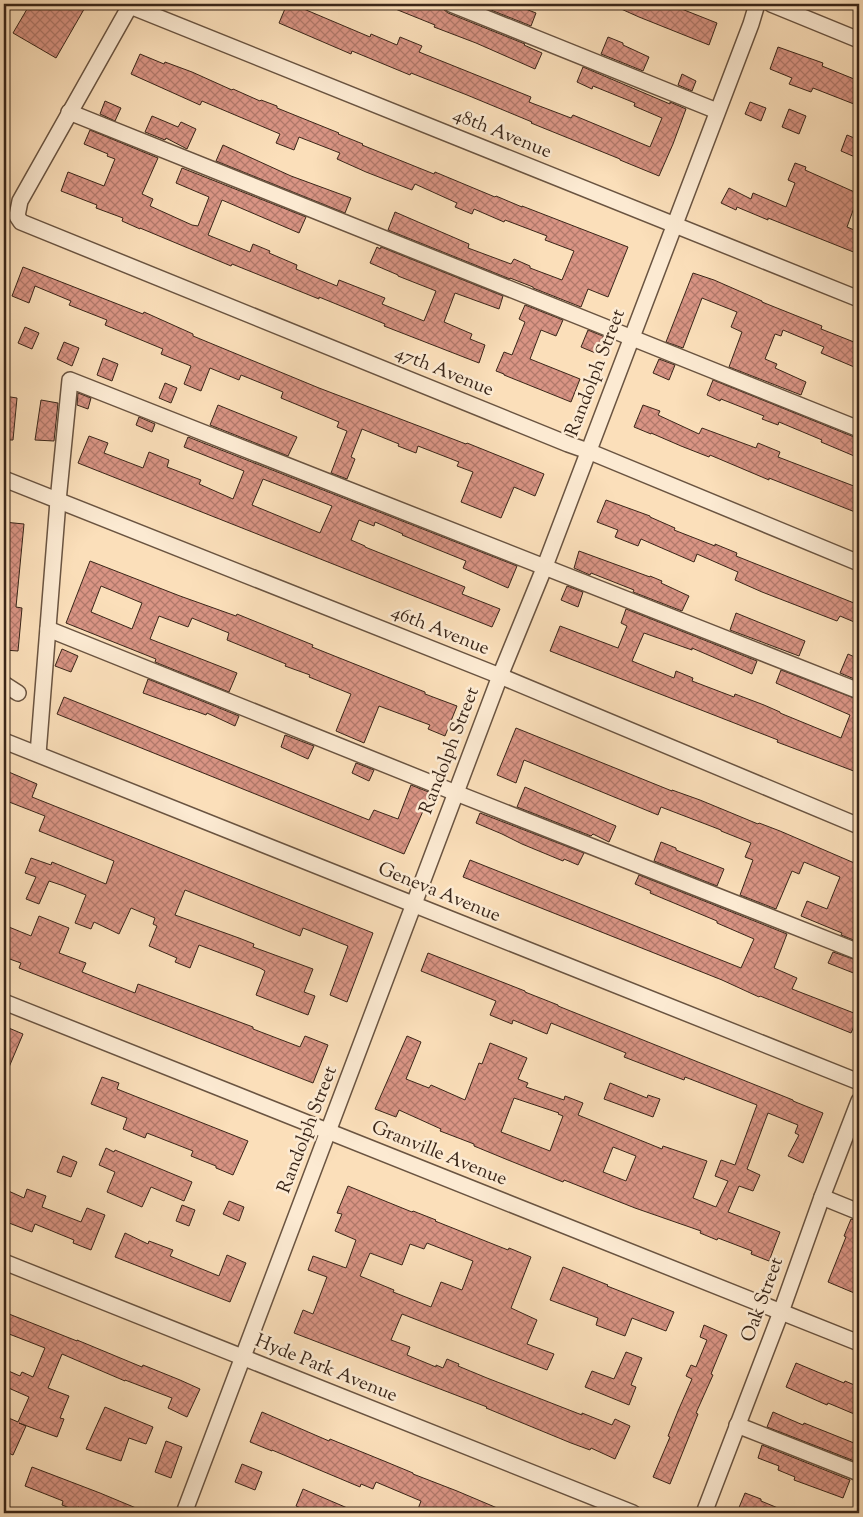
<svg xmlns="http://www.w3.org/2000/svg" width="863" height="1517" viewBox="0 0 863 1517" font-family="'Sorts Mill Goudy',serif">
	<defs>
		<pattern id="building-cross-hatch" width="8" height="8" patternUnits="userSpaceOnUse" patternTransform="scale(1.25)"><rect width="8" height="8" fill="#d99484"/><path d="M0 0l8 8M0 8l8-8" fill="none" stroke="#b1796b"/></pattern>
	</defs>
	<rect width="100%" height="100%" fill="#fbdfba"/>
	<filter id="stains"><feTurbulence type="fractalNoise" baseFrequency=".004" numOctaves="4"/><feColorMatrix values="0 0 0 0 .2 0 0 0 0 .09 0 0 0 0 .02 0 0 0 .5 -.17"/></filter>
	<radialGradient id="worn" r=".72"><stop offset=".6" stop-color="#630" stop-opacity="0"/><stop offset="1" stop-color="#630" stop-opacity=".3"/></radialGradient>
	<g fill="url(#building-cross-hatch)" stroke="#3a2619" fill-rule="evenodd">
		<polygon points="30,4 87,4 56,58 13,33"/>
		<polygon points="287,4 292,4 370,37 371,34 397,45 400,37 422,46 419,52 531,97 529,102 571,118 573,115 650,147 662,118 634,106 635,103 593,86 592,89 577,82 583,67 670,104 670,102 686,109 673,144 659,176 620,160 620,159 531,123 532,122 467,95 411,73 410,75 352,51 351,54 279,23"/>
		<polygon points="383,4 442,4 443,9 448,13 525,44 524,45 542,53 535,69 476,43 434,27 435,25"/>
		<polygon points="476,4 513,4 536,13 531,26"/>
		<polygon points="610,4 669,4 717,23 709,45 639,17"/>
		<polygon points="608,37 623,43 623,45 649,57 643,71 601,54"/>
		<polygon points="778,47 823,63 822,66 859,81 859,106 813,88 811,92 789,84 792,78 770,69"/>
		<polygon points="140,54 164,64 165,62 192,72 232,90 233,89 260,101 261,100 277,106 277,108 339,133 338,134 363,144 362,145 434,174 435,172 495,197 496,196 522,207 522,206 628,247 608,297 588,289 581,307 533,288 533,287 510,278 510,279 388,230 395,212 469,244 468,248 511,264 514,259 530,266 530,268 562,280 574,251 545,240 547,236 505,220 504,222 474,209 472,214 455,207 457,203 415,184 412,190 366,172 337,159 340,153 299,137 294,150 276,143 280,134 202,101 200,105 131,74"/>
		<polygon points="682,74 696,81 692,91 678,85"/>
		<polygon points="105,101 121,108 115,121 100,114"/>
		<polygon points="750,102 766,108 761,121 745,114"/>
		<polygon points="789,109 806,116 799,134 782,127"/>
		<polygon points="152,116 178,127 181,122 196,129 187,149 166,138 165,140 145,132"/>
		<polygon points="90,130 158,158 142,194 153,199 150,206 192,225 198,226 209,197 176,183 182,168 306,217 299,233 222,200 208,235 250,252 253,244 270,251 269,253 297,265 296,269 337,286 339,280 385,298 382,304 424,321 436,291 398,276 398,275 370,263 377,247 380,249 381,247 503,296 499,309 455,293 444,322 472,334 470,339 485,345 479,363 384,326 385,324 319,297 319,299 232,264 231,266 140,228 140,229 122,221 123,218 96,208 97,205 61,191 68,172 104,186 115,159 107,156 108,154 84,144"/>
		<polygon points="847,135 859,140 859,147 855,157 841,151"/>
		<polygon points="223,145 291,176 351,198 345,213 216,161"/>
		<polygon points="795,163 806,167 805,170 859,194 847,227 859,232 859,244 856,253 768,218 768,220 737,207 736,210 721,203 729,188 751,199 753,193 786,207 795,183 788,180"/>
		<polygon points="23,267 143,314 144,312 193,334 193,336 319,388 466,444 467,443 544,474 535,496 514,487 501,518 461,502 473,472 457,466 459,462 418,446 416,453 398,446 399,444 362,429 351,457 355,459 347,479 331,473 347,431 337,427 339,422 281,398 283,392 241,375 239,380 210,368 201,391 184,384 191,366 161,354 163,349 105,325 107,320 69,305 71,301 35,286 29,303 12,296"/>
		<polygon points="693,273 714,280 762,301 762,302 822,326 821,329 859,344 859,369 821,353 824,347 783,330 781,336 775,334 765,359 777,364 775,368 806,382 801,395 729,367 742,332 731,327 737,312 702,298 683,348 666,342"/>
		<polygon points="525,305 563,320 556,336 541,330 530,359 580,379 571,402 504,375 504,374 496,371 504,352 512,355 525,322 519,319"/>
		<polygon points="25,327 39,333 32,349 18,343"/>
		<polygon points="588,330 605,337 598,354 581,347"/>
		<polygon points="64,342 79,348 72,366 57,359"/>
		<polygon points="103,358 118,364 112,381 97,375"/>
		<polygon points="659,359 675,365 669,380 653,373"/>
		<polygon points="713,380 859,439 859,458 821,442 822,440 779,422 778,425 762,419 764,416 721,399 720,401 707,395"/>
		<polygon points="165,383 177,388 171,403 159,398"/>
		<polygon points="78,393 91,398 88,409 77,405"/>
		<polygon points="4,396 17,398 13,440 4,440"/>
		<polygon points="41,400 58,403 54,441 35,440"/>
		<polygon points="218,405 297,437 288,456 210,425"/>
		<polygon points="643,405 660,411 658,415 699,434 702,428 756,448 758,443 780,452 778,457 859,488 859,501 855,512 769,478 769,480 710,455 709,457 681,446 651,433 651,434 634,427"/>
		<polygon points="139,417 155,424 152,432 136,425"/>
		<path d="M 89,436 L 108,443 L 104,453 L 143,468 L 149,452 L 169,460 L 167,467 L 201,480 L 199,484 L 233,499 L 244,471 L 184,447 L 188,437 L 517,566 L 508,588 L 463,568 L 466,561 L 402,535 L 403,534 L 375,522 L 374,526 L 359,520 L 351,540 L 365,546 L 365,547 L 465,587 L 462,594 L 500,609 L 492,627 L 78,463 ZM 263,479 L 332,506 L 320,533 L 252,505 Z"/>
		<polygon points="606,500 650,516 650,517 675,528 674,530 715,546 715,544 737,553 736,556 859,605 859,624 840,616 837,621 762,592 735,580 738,572 697,554 694,562 641,539 638,546 615,537 618,530 597,522"/>
		<polygon points="4,522 24,524 16,607 22,608 18,651 4,650"/>
		<polygon points="579,551 650,577 650,576 662,581 661,583 689,596 682,611 633,592 634,590 591,573 590,575 574,568"/>
		<path d="M 90,561 L 180,596 L 236,616 L 237,614 L 313,645 L 312,647 L 337,657 L 425,692 L 425,694 L 457,706 L 445,736 L 428,729 L 430,725 L 379,706 L 364,743 L 336,731 L 351,694 L 309,677 L 310,675 L 285,666 L 286,664 L 227,640 L 229,633 L 192,618 L 188,627 L 159,616 L 150,639 L 237,673 L 229,692 L 155,662 L 156,659 L 66,623 ZM 101,586 L 142,603 L 132,629 L 91,612 Z"/>
		<polygon points="567,586 583,592 578,607 561,600"/>
		<polygon points="626,609 757,661 752,674 692,648 692,650 644,633 632,661 674,678 676,671 693,678 692,681 734,697 735,694 764,705 780,712 780,713 841,738 850,715 776,683 781,670 859,700 859,773 777,742 778,740 742,726 550,651 560,626 618,648 627,626 621,623"/>
		<polygon points="736,613 805,641 799,656 730,630"/>
		<polygon points="62,649 78,656 71,672 55,666"/>
		<polygon points="848,654 859,659 859,681 840,673"/>
		<polygon points="148,679 239,716 235,726 207,713 206,715 190,709 190,710 143,693"/>
		<polygon points="64,697 369,820 374,810 398,819 411,785 431,793 404,854 57,714"/>
		<polygon points="516,728 672,791 672,790 700,800 758,824 759,823 780,831 859,865 859,935 856,941 841,935 842,933 801,916 807,901 827,909 840,877 804,862 799,874 792,871 776,909 740,895 753,860 745,857 751,843 721,831 721,830 661,807 658,815 524,760 516,783 497,775"/>
		<polygon points="285,735 314,746 308,759 281,747"/>
		<polygon points="356,763 374,770 369,781 352,773"/>
		<polygon points="4,770 37,784 32,797 373,933 347,1002 330,995 348,946 303,928 300,936 185,890 175,915 239,938 254,944 253,947 313,969 304,992 315,996 308,1015 256,995 265,971 260,968 199,945 190,968 175,962 177,958 149,946 157,926 153,924 155,918 131,908 119,934 94,922 91,929 75,923 86,895 61,885 49,881 39,904 26,899 36,877 25,873 31,858 51,865 52,862 106,884 114,861 39,831 45,816 4,800"/>
		<polygon points="525,787 616,826 609,842 593,834 591,836 517,807"/>
		<polygon points="480,813 584,853 578,865 564,859 563,861 522,844 502,834 476,823"/>
		<polygon points="661,842 676,848 676,850 724,869 717,886 654,861"/>
		<polygon points="470,860 741,968 754,939 717,923 717,921 650,893 651,891 635,884 639,875 787,934 774,968 797,978 792,989 859,1015 851,1033 760,996 759,997 722,980 463,877"/>
		<polygon points="39,916 69,928 59,953 86,963 82,972 135,993 138,984 253,1027 253,1029 300,1047 305,1036 328,1045 313,1083 19,968 21,963 4,957 4,925 31,936"/>
		<polygon points="833,952 859,961 859,966 856,974 828,963"/>
		<path d="M 428,953 L 525,991 L 525,992 L 558,1005 L 558,1006 L 793,1100 L 793,1101 L 823,1113 L 803,1163 L 788,1156 L 799,1135 L 795,1133 L 798,1125 L 768,1113 L 747,1169 L 760,1175 L 753,1191 L 739,1186 L 728,1212 L 780,1232 L 769,1261 L 751,1254 L 752,1251 L 718,1238 L 717,1240 L 700,1233 L 701,1231 L 635,1208 L 564,1180 L 563,1182 L 508,1160 L 474,1146 L 474,1144 L 440,1131 L 441,1129 L 399,1110 L 396,1117 L 375,1109 L 407,1036 L 421,1042 L 406,1079 L 429,1088 L 431,1085 L 465,1100 L 479,1063 L 482,1064 L 490,1043 L 527,1058 L 518,1079 L 528,1083 L 526,1087 L 564,1100 L 565,1096 L 583,1103 L 578,1115 L 662,1149 L 663,1146 L 707,1161 L 693,1198 L 716,1207 L 728,1181 L 715,1176 L 721,1160 L 735,1165 L 757,1105 L 685,1077 L 684,1080 L 650,1067 L 624,1057 L 626,1053 L 551,1023 L 547,1034 L 513,1020 L 512,1024 L 490,1015 L 496,1001 L 421,971 ZM 514,1098 L 559,1113 L 558,1114 L 563,1116 L 550,1151 L 501,1132 ZM 613,1147 L 636,1156 L 626,1181 L 603,1172 Z"/>
		<polygon points="4,1026 23,1034 4,1079"/>
		<polygon points="102,1077 119,1083 117,1089 248,1141 233,1175 216,1168 216,1166 191,1156 193,1151 147,1133 145,1138 123,1129 127,1118 91,1104"/>
		<polygon points="610,1083 647,1098 648,1095 660,1099 653,1117 604,1099"/>
		<polygon points="106,1148 114,1152 115,1150 192,1182 184,1201 151,1187 142,1207 107,1192 115,1172 99,1165"/>
		<polygon points="63,1156 77,1162 71,1177 57,1172"/>
		<path d="M 348,1186 L 412,1212 L 413,1211 L 436,1220 L 435,1221 L 508,1250 L 509,1248 L 531,1257 L 511,1308 L 537,1320 L 527,1344 L 554,1354 L 547,1370 L 402,1314 L 391,1340 L 410,1347 L 407,1355 L 436,1367 L 436,1365 L 443,1368 L 447,1359 L 459,1364 L 458,1366 L 487,1378 L 582,1415 L 582,1413 L 612,1425 L 615,1419 L 630,1426 L 615,1459 L 591,1448 L 590,1450 L 571,1443 L 486,1408 L 487,1407 L 294,1333 L 303,1310 L 313,1314 L 327,1277 L 308,1270 L 313,1256 L 346,1268 L 356,1240 L 335,1231 L 342,1214 L 337,1213 ZM 427,1243 L 473,1261 L 462,1290 L 441,1282 L 431,1307 L 393,1292 L 394,1290 L 360,1276 L 370,1253 L 402,1265 L 410,1244 L 424,1249 Z"/>
		<polygon points="4,1189 24,1198 27,1189 46,1196 42,1207 81,1222 87,1208 105,1215 91,1250 73,1243 74,1240 35,1224 32,1232 4,1221"/>
		<polygon points="229,1201 244,1207 239,1221 223,1214"/>
		<polygon points="182,1205 195,1210 189,1226 176,1221"/>
		<polygon points="851,1219 859,1221 859,1295 828,1282 846,1237 844,1236"/>
		<polygon points="125,1233 148,1244 149,1241 173,1250 170,1256 219,1276 227,1255 246,1263 230,1302 115,1257"/>
		<polygon points="563,1267 608,1285 607,1286 674,1312 666,1331 632,1318 625,1336 596,1325 598,1318 550,1300"/>
		<polygon points="9,1314 77,1341 77,1340 142,1367 143,1365 180,1380 200,1389 187,1417 168,1408 172,1398 125,1380 125,1381 62,1354 48,1388 69,1396 60,1418 64,1419 57,1437 19,1423 26,1426 13,1455 4,1451 4,1416 18,1422 29,1397 4,1386 4,1369 20,1376 22,1372 33,1377 45,1348 4,1332"/>
		<polygon points="704,1325 727,1335 711,1374 713,1375 696,1413 698,1414 670,1484 653,1477 670,1437 668,1436 678,1411 692,1379 686,1376 691,1365 696,1367 707,1340 700,1337"/>
		<polygon points="626,1352 642,1358 631,1385 636,1387 629,1405 585,1387 592,1371 614,1379"/>
		<polygon points="796,1363 844,1383 845,1381 859,1387 859,1416 828,1403 827,1405 786,1387"/>
		<polygon points="105,1407 153,1427 146,1444 129,1438 121,1461 86,1449"/>
		<polygon points="262,1412 329,1441 330,1439 384,1461 413,1473 413,1474 457,1491 509,1513 429,1513 418,1509 421,1501 376,1482 373,1489 361,1484 360,1487 272,1450 272,1451 250,1442"/>
		<polygon points="773,1412 803,1425 804,1423 859,1445 859,1457 857,1462 767,1427"/>
		<polygon points="166,1441 182,1447 171,1478 155,1472"/>
		<polygon points="762,1445 850,1480 843,1498 794,1480 795,1477 778,1470 779,1466 758,1458"/>
		<polygon points="242,1464 262,1472 255,1490 235,1482"/>
		<polygon points="32,1467 100,1493 148,1513 94,1513 78,1507 77,1511 62,1505 63,1501 25,1486"/>
		<polygon points="303,1489 359,1513 313,1513 296,1506"/>
		<polygon points="745,1493 761,1499 761,1501 790,1513 747,1513 738,1510"/>
	</g>
	<g fill="none" stroke-linecap="round" stroke-linejoin="round">
		<g stroke="#6a5441" stroke-width="18">
			<g id="minor">
				<polyline points="131,4 20,201 17,216 21,222 568,444 588,451 859,563"/>
				<polyline points="451,4 717,111"/>
				<polyline points="771,4 859,40"/>
				<polyline points="130,6 859,299"/>
				<polyline points="69,112 859,429"/>
				<polyline points="4,479 500,676 859,826"/>
				<polyline points="48,629 456,793 859,952"/>
				<polyline points="4,684 18,693"/>
				<polyline points="4,741 859,1082"/>
				<polyline points="38,754 58,501 70,380 859,691"/>
				<polyline points="4,1002 859,1343"/>
				<polyline points="822,1197 859,1212"/>
				<polyline points="4,1262 633,1513"/>
				<polyline points="737,1425 859,1473"/>
				<polyline points="184,1513 500,676 545,566 751,24 757,4"/>
				<polyline points="704,1513 781,1312 822,1197 859,1101"/>
			</g>
		</g>
		<use href="#minor" stroke="#fcead2" stroke-width="15"/>
	</g>
	<g text-anchor="middle" dominant-baseline="central" stroke-width="5" stroke-linejoin="round" paint-order="stroke">
		<g font-size="19" fill="#3a2619" stroke="#fcead2">
			<text transform="translate(502 134) rotate(22)">48th Avenue</text>
			<text transform="translate(444 372) rotate(22)">47th Avenue</text>
			<text transform="translate(596 373) rotate(-69)">Randolph Street</text>
			<text transform="translate(440 631) rotate(22)">46th Avenue</text>
			<text transform="translate(450 751) rotate(-69)">Randolph Street</text>
			<text transform="translate(439 893) rotate(22)">Geneva Avenue</text>
			<text transform="translate(308 1130) rotate(-69)">Randolph Street</text>
			<text transform="translate(439 1154) rotate(22)">Granville Avenue</text>
			<text transform="translate(763 1300) rotate(-70)">Oak Street</text>
			<text transform="translate(326 1369) rotate(22)">Hyde Park Avenue</text>
		</g>
	</g>
	<rect width="863" height="1517" fill="none" stroke="#fbdfba" stroke-width="20"/>
	<rect x="5" y="5" width="853" height="1507" fill="none" stroke="#3a2619" stroke-width="2.5"/>
	<rect x="10" y="10" width="843" height="1497" fill="none" stroke="#3a2619"/>
	<rect width="100%" height="100%" filter="url(#stains)"/>
	<rect width="100%" height="100%" fill="url(#worn)"/>
</svg>
